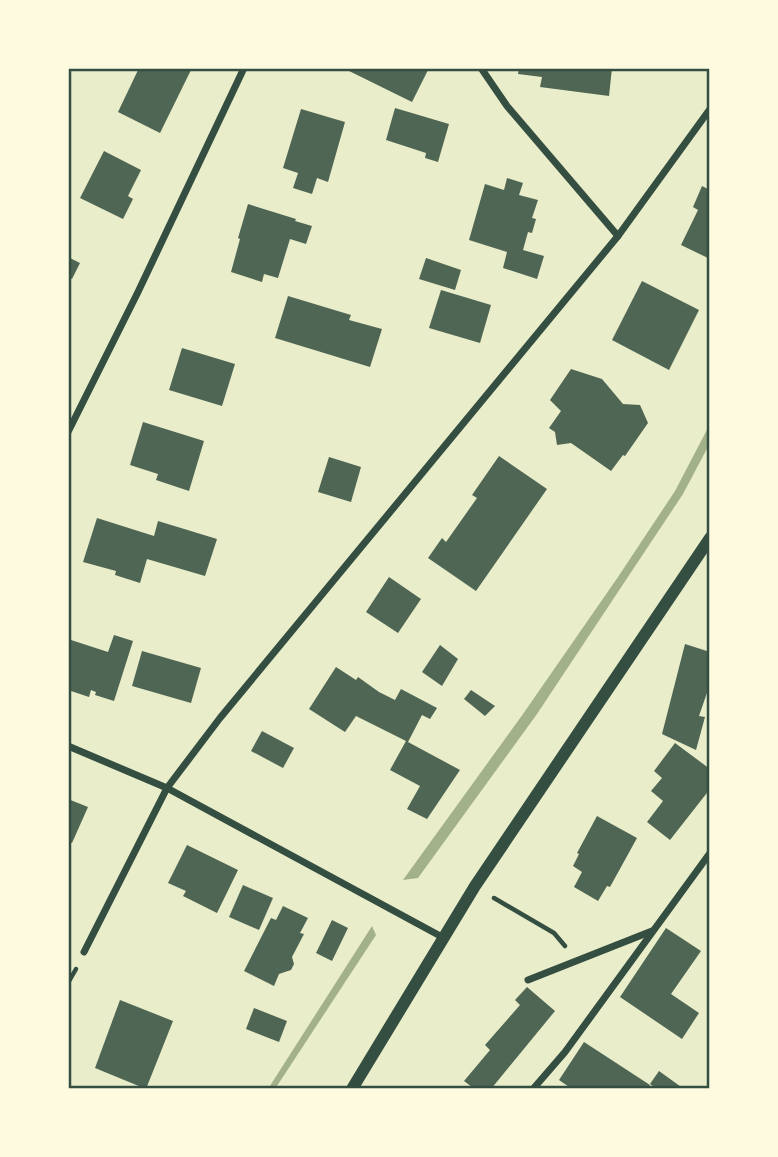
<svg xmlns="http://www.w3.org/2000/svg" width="778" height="1157" viewBox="0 0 778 1157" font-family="'Source Serif 4',serif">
	<rect width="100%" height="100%" fill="#e9edc9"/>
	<g fill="#a3b18a">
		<polygon points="710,424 710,443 683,494 537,714 418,878 403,880 523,714 618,577 675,491"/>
		<polygon points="372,926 376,935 275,1089 268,1089"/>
	</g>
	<g fill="#4f6655">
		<polygon points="139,68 192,68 160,133 118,112"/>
		<polygon points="343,68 429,68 412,102"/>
		<polygon points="519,68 612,68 609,96 540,87 542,77 518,74"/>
		<polygon points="395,108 449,124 438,162 425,158 426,153 386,140"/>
		<polygon points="301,109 345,122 328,182 317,178 312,194 293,188 298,173 283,168"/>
		<polygon points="104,151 141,170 128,196 133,199 123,219 80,198"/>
		<polygon points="507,178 523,183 519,195 538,200 532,218 536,219 532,233 528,232 523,250 544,256 537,279 503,268 507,252 469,240 485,184 504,190"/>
		<polygon points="702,186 710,190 710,259 681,245 698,210 693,207"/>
		<polygon points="248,204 296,219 295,221 312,226 306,244 290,239 278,278 264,274 262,282 231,272 240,239 238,238"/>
		<polygon points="68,257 80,263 72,279 68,277"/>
		<polygon points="426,258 461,270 455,290 419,279"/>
		<polygon points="642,281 699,310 669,370 612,340"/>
		<polygon points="441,290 491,305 480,343 429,328"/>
		<polygon points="288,296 351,315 349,320 382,329 370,367 275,338"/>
		<polygon points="182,348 235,364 222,406 169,390"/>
		<polygon points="571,369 602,379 623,404 640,405 648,423 625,456 623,455 611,471 571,443 557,445 555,432 549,428 561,411 550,400"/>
		<polygon points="143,422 204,441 189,491 156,480 158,474 130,465"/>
		<polygon points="499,456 547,489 476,591 428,558 442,538 446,542 477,498 472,495"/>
		<polygon points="329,457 361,467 351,502 318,492"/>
		<polygon points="97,518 154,536 158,521 217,539 205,576 147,559 140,583 115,575 116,571 83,562"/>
		<polygon points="389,577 421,599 398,633 366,612"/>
		<polygon points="114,635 133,641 114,701 95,695 96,692 91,690 89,697 68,690 68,639 108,652"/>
		<polygon points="685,644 710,652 710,684 699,716 705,717 696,750 662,734"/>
		<polygon points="440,645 458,659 442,686 422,672"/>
		<polygon points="142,651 201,668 191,703 132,686"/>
		<polygon points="336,667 356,680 358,677 379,692 395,700 401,689 437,708 430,719 422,715 408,742 460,770 427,819 407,809 420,786 390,770 406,741 356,716 345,732 309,709"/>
		<polygon points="471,690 495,706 485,716 464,699"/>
		<polygon points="262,731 294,748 283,768 251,751"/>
		<polygon points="675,743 710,769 710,789 670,840 647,822 663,801 651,791 662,778 654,771"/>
		<polygon points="68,799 88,807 72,843 68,842"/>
		<polygon points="597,816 637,838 610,887 607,886 598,901 574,887 582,872 573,866 579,854 577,853"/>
		<polygon points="187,845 238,870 217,913 183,896 186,891 168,883"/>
		<polygon points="243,885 273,898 259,930 229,917"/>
		<polygon points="283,906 308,918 300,933 304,934 292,957 294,964 291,970 279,974 274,986 244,971 271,918 276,920"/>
		<polygon points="332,920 348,928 332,961 316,953"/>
		<polygon points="666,928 701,951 671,994 699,1013 682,1039 620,997"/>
		<polygon points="527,987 555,1011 491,1089 471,1089 472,1087 464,1081 490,1050 485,1045 520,1005 515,1000"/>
		<polygon points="120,1000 173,1021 146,1089 95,1068"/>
		<polygon points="254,1008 287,1021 279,1042 246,1029"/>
		<polygon points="584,1042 650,1085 647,1089 572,1089 559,1080"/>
		<polygon points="659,1071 684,1089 657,1089 650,1084"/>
	</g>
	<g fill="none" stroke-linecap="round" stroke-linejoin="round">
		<g stroke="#344e41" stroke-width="4.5">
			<polyline points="494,898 554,933 565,946"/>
			<polyline points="68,983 76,969"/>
		</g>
		<g stroke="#344e41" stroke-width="7">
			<polyline points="481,68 507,106 618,236"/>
			<polyline points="68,432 138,292 244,68"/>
			<polyline points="68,746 167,788 444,938"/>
			<polyline points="84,952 167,788 220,718 618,236 710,109"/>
			<polyline points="528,980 652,931"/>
			<polyline points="533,1089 565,1052 710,853"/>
		</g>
		<polyline stroke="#344e41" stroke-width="12" points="352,1089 475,886 710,538"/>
	</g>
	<rect width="778" height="1157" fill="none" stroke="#fefae0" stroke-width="140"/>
	<rect x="70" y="70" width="638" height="1017" fill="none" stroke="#344e41" stroke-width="2.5"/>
</svg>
